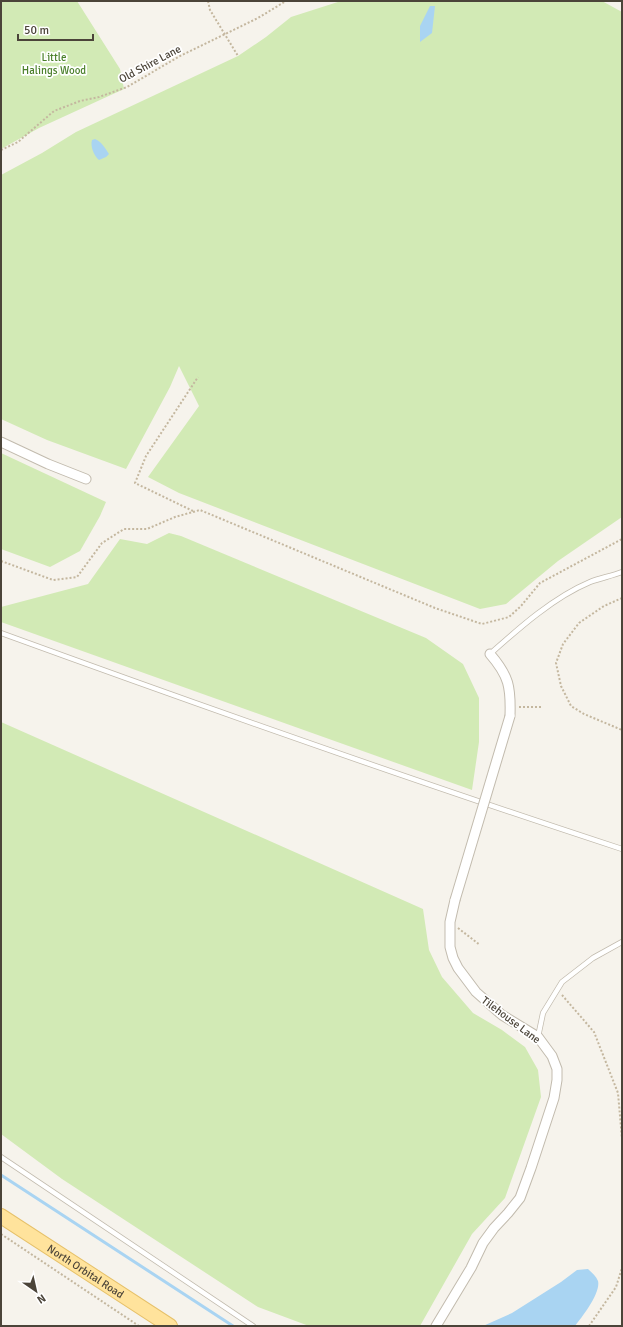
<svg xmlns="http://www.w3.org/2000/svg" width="623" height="1327" viewBox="0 0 623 1327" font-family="Signika,sans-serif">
	<rect width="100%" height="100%" fill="#f6f3ec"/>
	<g fill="#d2eab5">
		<polygon points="1,1 77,1 120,69 124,89 39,128 1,149"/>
		<polygon points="341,1 602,1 622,12 622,517 558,561 506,604 480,609 179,493 148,477 199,406 179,366 170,387 126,469 47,440 1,419 1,175 42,153 76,132 238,56 266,37 291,17"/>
		<polygon points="1,453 106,502 100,516 80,551 50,567 1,549"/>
		<polygon points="169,533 181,536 426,638 463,664 479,698 479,742 472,790 1,622 1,607 88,584 120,539 147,544"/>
		<polygon points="1,722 423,909 429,950 442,977 473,1013 502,1030 525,1047 538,1070 541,1097 505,1198 472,1234 420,1326 309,1326 258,1307 62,1179 1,1134"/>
	</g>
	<g fill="#a9d4f2">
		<polygon points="430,6 435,6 432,33 420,42 420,26"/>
		<path d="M 95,139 C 102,142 105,148 109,154 L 106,157 L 99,160 C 94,156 90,146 92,140 Z"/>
		<path d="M 588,1269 C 592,1273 596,1276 598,1281 C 601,1293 582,1317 575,1326 L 483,1326 L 512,1313 L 561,1282 L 577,1270 Z"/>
	</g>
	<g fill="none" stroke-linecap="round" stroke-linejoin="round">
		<polyline stroke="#a9d4f2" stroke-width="3" points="1,1175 233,1326"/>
		<g stroke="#c2bbae" stroke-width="6">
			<g id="lane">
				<path d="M 1,633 C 207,708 414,781 622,849"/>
				<path d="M 490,654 C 519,628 554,597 590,582 C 600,578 612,576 622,572"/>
				<polyline points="538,1037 543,1013 562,982 593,958 622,942"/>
				<polyline points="1,1157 253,1326"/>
			</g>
		</g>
		<g stroke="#c2bbae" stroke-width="11">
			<g id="street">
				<polyline points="1,442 48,464 86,479"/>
				<path d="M 490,654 C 509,676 511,687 510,716"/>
				<polyline points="436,1326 471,1268 483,1243 494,1228 508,1213 520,1198 531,1168 554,1098 557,1080 557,1069 552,1056 538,1037 502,1015 476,992 458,968 453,958 450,947 450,922 455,900"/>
			</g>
		</g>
		<g stroke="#e6c16a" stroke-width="16">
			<g id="primary">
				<path id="s1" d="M 1,1216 L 170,1326"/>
			</g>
		</g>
		<g stroke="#c4b79f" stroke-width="2" stroke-dasharray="2 2" stroke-linecap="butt">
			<polyline points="208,1 210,10 238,56"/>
			<polyline points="1,150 18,142 54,111 80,101 99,97 127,87 180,56 258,18 286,1"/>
			<polyline points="193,511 135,483 146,456 198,377"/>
			<polyline points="1,561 53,580 77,577 102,543 124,529 147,529 175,517 200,510 435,608 482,624 509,617 521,606 540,583 622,539"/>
			<polyline points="622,598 604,606 579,623 563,644 556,663 561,686 571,706 584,714 622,730"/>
			<polyline points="519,707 542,707"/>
			<polyline points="458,928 480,945"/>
			<polyline points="562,995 594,1032 618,1093 622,1139"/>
			<polyline points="1,1234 139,1326"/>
			<polyline points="589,1326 616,1287 622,1268"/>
		</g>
		<use href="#lane" stroke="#fff" stroke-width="4.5"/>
		<use href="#street" stroke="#fff" stroke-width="9"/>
		<use href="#primary" stroke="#ffe39c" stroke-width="14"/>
		<g stroke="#c2bbae" stroke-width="11" stroke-linecap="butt">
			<polyline id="street-bridge" points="455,900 510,716"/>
		</g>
		<use href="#street-bridge" stroke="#fff" stroke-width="9"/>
	</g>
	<g text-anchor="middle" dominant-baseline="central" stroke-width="3.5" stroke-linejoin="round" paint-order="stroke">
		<g font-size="11" fill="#4a7f2a" stroke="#fff">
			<text x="54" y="57">Little<tspan x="54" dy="13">Halings Wood</tspan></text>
		</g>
		<g font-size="11" fill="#4b4439" stroke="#fff">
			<text transform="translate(150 64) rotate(-28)">Old Shire Lane</text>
			<text transform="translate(511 1020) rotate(37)">Tilehouse Lane</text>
			<text stroke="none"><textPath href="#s1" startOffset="101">North Orbital Road</textPath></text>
		</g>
	</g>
	<rect width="623" height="1327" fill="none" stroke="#4b4439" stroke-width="4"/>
	<g transform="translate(36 1291) rotate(146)" stroke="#ffffff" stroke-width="3" paint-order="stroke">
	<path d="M0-3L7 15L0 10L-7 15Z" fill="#4b4439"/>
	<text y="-6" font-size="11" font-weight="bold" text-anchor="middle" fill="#4b4439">N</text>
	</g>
	<path d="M18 34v6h75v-6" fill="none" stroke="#4b4439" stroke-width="2"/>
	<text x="24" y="34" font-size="12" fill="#4b4439" stroke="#ffffff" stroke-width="3" paint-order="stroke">50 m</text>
</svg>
